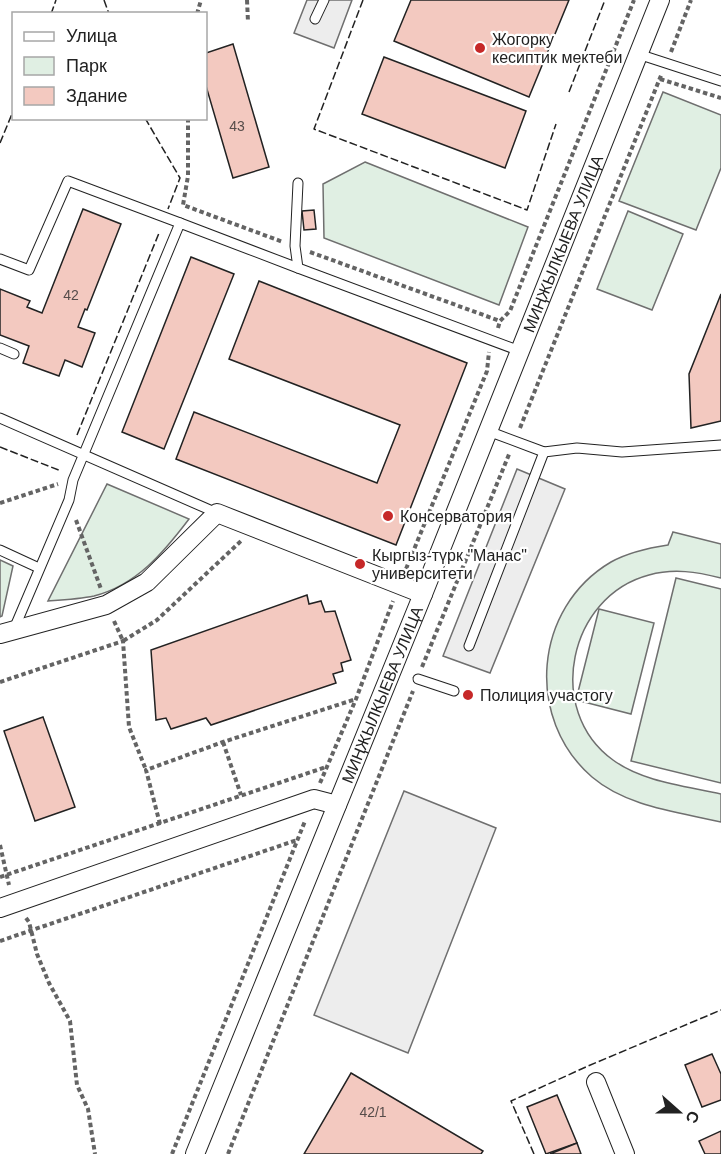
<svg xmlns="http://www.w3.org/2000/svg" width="721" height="1154" viewBox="0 0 721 1154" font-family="Arial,sans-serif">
	<rect width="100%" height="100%" fill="#fff"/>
	<g fill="#e0efe3" stroke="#6f6f6f" stroke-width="1.5">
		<polygon points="663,92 721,115 721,168 696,230 619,201"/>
		<polygon points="365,162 528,227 499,305 324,238 323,184"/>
		<polygon points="628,211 683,234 652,310 597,289"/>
		<path d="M 107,484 L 189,519 C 164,552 137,585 94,596 C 80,599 63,600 48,601 Z"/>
		<path d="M 673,532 L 721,544 L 721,578 C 697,572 674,568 649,575 C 569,596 544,710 613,760 C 643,782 686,786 721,794 L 721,822 C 679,812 627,807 592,777 C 525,719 533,608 611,562 C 629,552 648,548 668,545 Z"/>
		<polygon points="0,560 13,566 2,616 0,617"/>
		<polygon points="676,578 721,589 721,783 631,761"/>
		<polygon points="599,609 654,623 631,714 576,700"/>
	</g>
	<g fill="#ededed" stroke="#6f6f6f" stroke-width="1.5">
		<polygon points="307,0 352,0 334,48 294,33"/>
		<polygon points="517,469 565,489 490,673 443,656"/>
		<polygon points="404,791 496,828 408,1053 314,1015"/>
	</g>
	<g fill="#f3c9c0" stroke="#222" stroke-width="1.5">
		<polygon points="411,0 569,0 529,97 394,41"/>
		<polygon points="233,44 269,167 233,178 206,86 206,53"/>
		<polygon points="384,57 526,111 505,168 362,114"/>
		<polygon points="83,209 121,224 87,310 85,309 78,327 95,333 82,367 65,360 59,376 23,363 29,346 0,335 0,289 30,301 27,307 42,313"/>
		<polygon points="314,210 316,229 304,230 302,211"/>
		<polygon points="191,257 234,274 164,449 122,432"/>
		<polygon points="259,281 467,363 396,545 176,459 194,412 377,483 400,425 229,359"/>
		<polygon points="721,294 721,421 691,428 689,374"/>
		<polygon points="307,595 309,604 321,601 325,612 335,611 351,660 341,663 343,671 333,674 336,683 211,725 206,718 171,729 166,718 156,720 151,650"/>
		<polygon points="43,717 75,807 35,821 4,731"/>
		<polygon points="712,1054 721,1074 721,1100 702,1107 685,1065"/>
		<polygon points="351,1073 483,1151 481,1154 304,1154"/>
		<polygon points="557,1095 577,1143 546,1154 527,1107"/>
		<polygon points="721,1131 721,1154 705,1154 699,1141"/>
		<polygon points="577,1143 581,1154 550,1154"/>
	</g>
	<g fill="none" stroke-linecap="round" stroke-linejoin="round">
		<g stroke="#222" stroke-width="11">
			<g id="service">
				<polyline points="315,19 324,0"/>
				<polyline points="638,54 721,81"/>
				<polyline points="298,183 295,246 298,268 520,351"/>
				<polyline points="0,259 29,270 68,181 180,223"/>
				<polyline points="0,348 14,354"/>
				<polyline points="0,418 217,513"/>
				<polyline points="488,431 544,452 577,448 622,452 721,445"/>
				<polyline points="0,550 39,568"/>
				<polyline points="14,629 69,500 73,480 180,223 298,268"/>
				<polyline points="469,646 544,452"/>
				<polyline points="418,679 454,691"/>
			</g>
		</g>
		<g stroke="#222" stroke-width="20">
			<g id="minor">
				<polyline points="0,634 106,605 147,582 217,513 423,594"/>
				<polyline points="0,908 314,799 337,805"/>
				<polyline points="596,1082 625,1154"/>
				<path id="s1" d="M 195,1154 L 423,594 L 660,0"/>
			</g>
		</g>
		<g stroke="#646464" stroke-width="4" stroke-dasharray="4.5 3" stroke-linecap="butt">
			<polyline points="247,0 248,22"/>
			<polyline points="197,14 201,0"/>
			<polyline points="671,52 691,0"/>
			<polyline points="660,79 721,98"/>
			<polyline points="188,118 188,176 183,205 283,242"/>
			<polyline points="310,252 500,321"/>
			<polyline points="498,328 500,321 510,311 634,0"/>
			<polyline points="520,428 662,73"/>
			<polyline points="0,503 58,484"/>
			<polyline points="76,520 101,589"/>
			<polyline points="406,569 487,371 489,352"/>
			<polyline points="114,621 123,641 157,620 242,540"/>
			<polyline points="422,667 510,452"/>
			<polyline points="0,682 123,641 129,727 146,770"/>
			<polyline points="223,742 241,795"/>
			<polyline points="320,783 356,699 393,601"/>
			<polyline points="160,824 146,770 223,742 356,699"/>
			<polyline points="0,845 9,885"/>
			<polyline points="0,877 326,767"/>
			<polyline points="26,918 29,922 37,954 49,983 70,1021 77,1085 88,1109 95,1154"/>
			<polyline points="0,941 297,840"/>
			<polyline points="172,1154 305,821"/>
			<polyline points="228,1154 413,691"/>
		</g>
		<use href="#service" stroke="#fff" stroke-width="9"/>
		<use href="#minor" stroke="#fff" stroke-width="18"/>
		<g stroke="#222" stroke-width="1.5" stroke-dasharray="8 3" stroke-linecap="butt">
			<polyline points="104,0 109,14"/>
			<polyline points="363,0 314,129 527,210 556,124"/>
			<polyline points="51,14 56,0"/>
			<polyline points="569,92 605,0"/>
			<polyline points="145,118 180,178 168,209"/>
			<polyline points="0,143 14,109"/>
			<polyline points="77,435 159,233"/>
			<polyline points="0,447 61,471"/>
			<polyline points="534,1154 511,1101 588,1066 721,1010"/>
		</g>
	</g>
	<g fill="#c62828" stroke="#fff" stroke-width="2">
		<circle cx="480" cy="48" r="6"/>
		<circle cx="388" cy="516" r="6"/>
		<circle cx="360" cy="564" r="6"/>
		<circle cx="468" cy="695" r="6"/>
	</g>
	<g text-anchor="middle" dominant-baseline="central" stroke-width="4.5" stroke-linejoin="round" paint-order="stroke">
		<g font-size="14" fill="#564c4a">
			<text x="237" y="126">43</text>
			<text x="71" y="295">42</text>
			<text x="373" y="1112">42/1</text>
		</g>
		<g font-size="16" fill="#222" stroke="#fff" text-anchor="start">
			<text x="492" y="39">Жогорку<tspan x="492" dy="18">кесиптик мектеби</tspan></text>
			<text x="400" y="516">Консерватория</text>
			<text x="372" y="555">Кыргыз-түрк "Манас"<tspan x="372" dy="18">университети</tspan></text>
			<text x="480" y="695">Полиция участогу</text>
		</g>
		<g font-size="16" fill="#222" stroke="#fff">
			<text stroke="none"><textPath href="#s1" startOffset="982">МИҢЖЫЛКЫЕВА УЛИЦА</textPath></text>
			<text stroke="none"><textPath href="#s1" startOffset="496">МИҢЖЫЛКЫЕВА УЛИЦА</textPath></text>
		</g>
	</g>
	<rect x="12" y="12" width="195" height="108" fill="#ffffff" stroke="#a7a7a7" stroke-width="1.5"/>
	<rect x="24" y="32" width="30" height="9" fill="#ffffff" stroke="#a7a7a7" stroke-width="1.5"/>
	<text x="66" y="42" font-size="18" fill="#222222">Улица</text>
	<rect x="24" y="57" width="30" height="18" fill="#e0efe3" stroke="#a7a7a7" stroke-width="1.5"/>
	<text x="66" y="72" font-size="18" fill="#222222">Парк</text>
	<rect x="24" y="87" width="30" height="18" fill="#f3c9c0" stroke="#a7a7a7" stroke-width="1.5"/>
	<text x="66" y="102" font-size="18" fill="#222222">Здание</text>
	<g transform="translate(679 1112) rotate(111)" stroke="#ffffff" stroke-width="4.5" paint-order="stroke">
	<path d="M0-4.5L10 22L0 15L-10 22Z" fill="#222222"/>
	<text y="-9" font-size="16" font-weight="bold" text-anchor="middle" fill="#222222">С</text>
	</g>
</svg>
